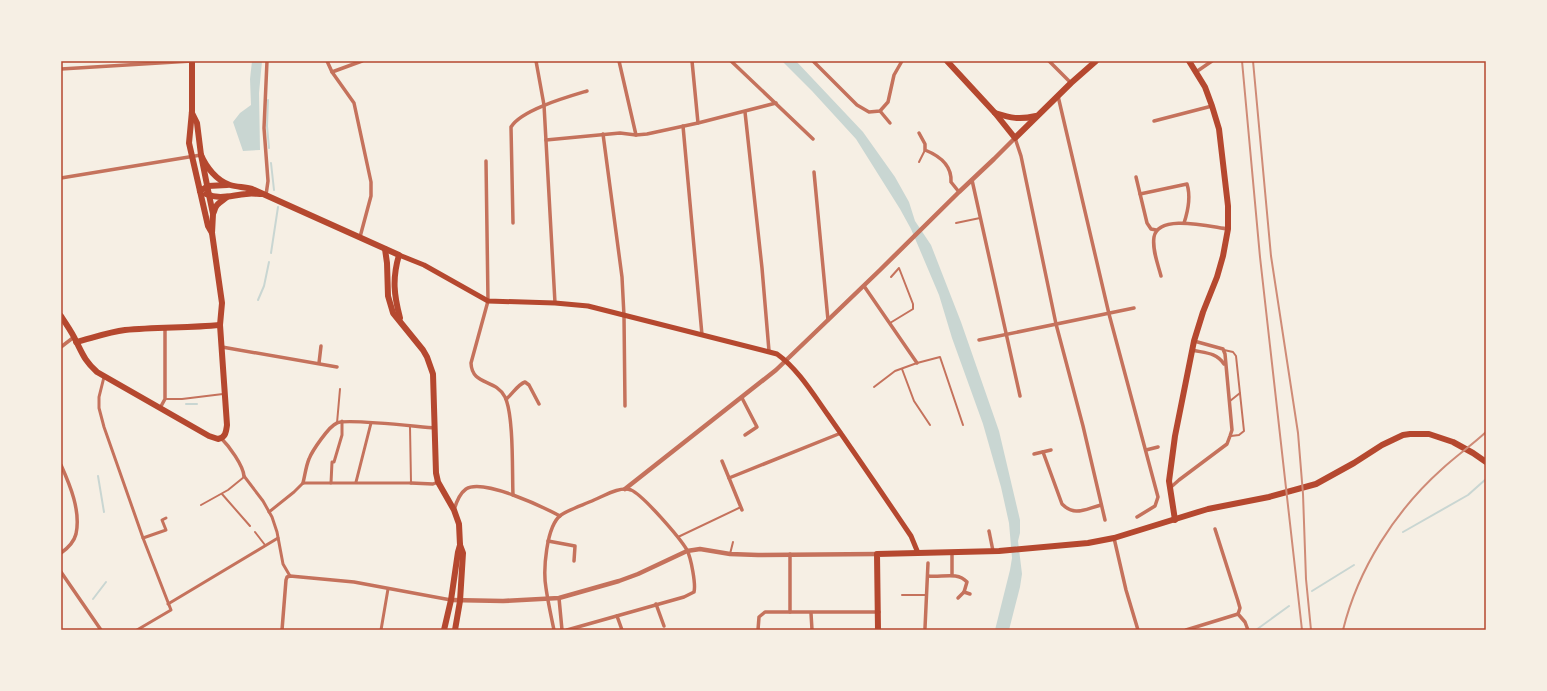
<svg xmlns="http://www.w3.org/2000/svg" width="1547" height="691" viewBox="0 0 1547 691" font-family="'Public Sans',sans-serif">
	<rect width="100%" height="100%" fill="#f6efe4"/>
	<g fill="#c9d6d2">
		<polygon points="252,61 262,61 259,93 260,150 243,151 233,122 240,113 251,105 250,79"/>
		<polygon points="782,61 796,61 863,132 895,177 909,202 915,221 931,245 961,322 999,431 1020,520 1020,533 1018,541 1022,574 1020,587 1009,630 995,630 1010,570 1012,558 1009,523 1001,487 983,424 952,338 939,295 911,229 900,209 856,139 812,91"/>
	</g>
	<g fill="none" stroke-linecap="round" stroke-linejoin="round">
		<g stroke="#c9d6d2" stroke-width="2">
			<polyline points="268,100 267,126 269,148"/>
			<polyline points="271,163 274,190"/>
			<polyline points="271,253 278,207"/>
			<polyline points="258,300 264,286 269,262"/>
			<polyline points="186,404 197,404"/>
			<polyline points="98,476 104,512"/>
			<polyline points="1403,532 1468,495 1486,479"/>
			<polyline points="1312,591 1354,565"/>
			<polyline points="93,599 106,582"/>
			<polyline points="1256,630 1289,606"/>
		</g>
		<g stroke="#c5725c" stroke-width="2">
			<polyline points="919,162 925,150"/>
			<polyline points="956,223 980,218"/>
			<polyline points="890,323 913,309 913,304 899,268 891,277"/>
			<polyline points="1224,350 1233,352 1236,356 1244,431 1239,435 1231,436"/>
			<polyline points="902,369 914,401 930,425"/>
			<polyline points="874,387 895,371 917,363 940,357 963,425"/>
			<polyline points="165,399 182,399 223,394"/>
			<polyline points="1230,401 1240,393"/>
			<polyline points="337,423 340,389"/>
			<polyline points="410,427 411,482"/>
			<polyline points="222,494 250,526"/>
			<polyline points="201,505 228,490 244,477"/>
			<polyline points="255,532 265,545"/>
			<polyline points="678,537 741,507"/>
			<polyline points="730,554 733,542"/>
			<polyline points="902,595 926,595"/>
		</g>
		<g stroke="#c5725c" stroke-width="3">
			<polyline points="104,377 99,397 99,408 104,427 143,538 171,610 137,630"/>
			<polyline points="244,476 263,501 272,517 277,532 283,564 290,576"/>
			<polyline points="356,482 371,423"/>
			<polyline points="331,483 332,462 334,462 342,435 342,421"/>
			<polyline points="269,512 294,492 303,483 411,483"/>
			<polyline points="143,538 166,530 162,520 166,518"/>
			<polyline points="168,604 278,538"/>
			<polyline points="381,630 388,589"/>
		</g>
		<g stroke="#c5725c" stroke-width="3.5">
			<polyline points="327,61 332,72 354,103 371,182 371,196 360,237"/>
			<polyline points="536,61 544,105 555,303"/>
			<polyline points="619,61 636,135"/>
			<polyline points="692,61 698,123"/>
			<polyline points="731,61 813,139"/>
			<polyline points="813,61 857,105 869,112 880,111 888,102 894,75 902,61"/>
			<polyline points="1049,61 1071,83"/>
			<polyline points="61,69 192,61"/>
			<polyline points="332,72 362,61"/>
			<polyline points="1196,72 1212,61"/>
			<polyline points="1058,96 1109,314 1158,497 1155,506 1137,517"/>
			<polyline points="880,111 890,123"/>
			<polyline points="745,112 762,268 769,351"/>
			<polyline points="1154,121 1212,106"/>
			<polyline points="683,126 702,335"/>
			<path d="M 919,133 L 925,144 L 925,150 C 940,156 952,166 951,182 L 959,192"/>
			<polyline points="603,134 622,277 624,316 625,406"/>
			<polyline points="1015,138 1021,156 1056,324 1083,426 1105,520"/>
			<polyline points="546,140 620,133 636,135 647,134 698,123 776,103"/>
			<path d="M 486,161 L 488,301 L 471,363 C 472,386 495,378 505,397 C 514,416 512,472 513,495"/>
			<polyline points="814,172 828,320"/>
			<polyline points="1136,177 1147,223 1151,229 1156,230"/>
			<polyline points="61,178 201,155"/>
			<polyline points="972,180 1020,396"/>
			<path d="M 1140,194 L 1187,184 C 1191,197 1188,211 1184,223"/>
			<polyline points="266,195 268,181 264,128 267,61"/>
			<path d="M 513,223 L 511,127 C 521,110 567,97 587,91"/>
			<path d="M 1161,276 C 1158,264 1152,250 1154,237 C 1158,213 1211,227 1228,229"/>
			<polyline points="864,286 917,363"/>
			<polyline points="979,340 1134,308"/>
			<polyline points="61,347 74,337"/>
			<polyline points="222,347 337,367"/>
			<path d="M 1192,350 C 1204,353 1216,352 1224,364"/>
			<polyline points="319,363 321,346"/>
			<polyline points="742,398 757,427 745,435"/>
			<path d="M 506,399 C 513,394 517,385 525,382 L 529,385 L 539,404"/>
			<polyline points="160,408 165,399 165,328"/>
			<path d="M 221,438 C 229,446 243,465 244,476"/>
			<polyline points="1146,450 1158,447"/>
			<path d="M 1043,452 L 1062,504 C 1075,517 1085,509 1101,505"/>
			<polyline points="1034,454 1051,450"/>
			<polyline points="722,461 729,478 841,433"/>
			<path d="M 61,465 C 70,485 81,511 76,534 C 74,542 68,548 61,553"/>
			<polyline points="729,478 742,510"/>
			<path d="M 303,483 C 305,475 306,466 309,459 C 312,451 329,426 337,423 C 346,418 419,427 435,428"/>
			<polyline points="411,483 433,484 438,482"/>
			<polyline points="1170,488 1179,480 1227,444 1230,436 1232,430 1225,354 1223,349 1194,341"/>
			<path d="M 454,510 C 456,503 459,494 466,489 C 483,478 543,507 560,516"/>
			<polyline points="1215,529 1238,601 1240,608 1238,614 1245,622 1248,630"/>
			<polyline points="989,531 993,551"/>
			<polyline points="1114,538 1126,590 1138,630"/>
			<polyline points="548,541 575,546 574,561"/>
			<polyline points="61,572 101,630"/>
			<polyline points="952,575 952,552"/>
			<path d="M 928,576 C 941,578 957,571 967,582 L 964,592"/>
			<polyline points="559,598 562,630"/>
			<polyline points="958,598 964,592 970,594"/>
			<polyline points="656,604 664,626"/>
			<polyline points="790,612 790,554"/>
			<polyline points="811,613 812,630"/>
			<polyline points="617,616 622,630"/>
			<polyline points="925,628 928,563"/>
			<polyline points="282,630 286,580 287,577 290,576 354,582 451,600"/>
			<path d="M 554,630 C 551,616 548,602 546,588 C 543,571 546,526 561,515 C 570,509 583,505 594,500 C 604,496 620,486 631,490 C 643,495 680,538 687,550 C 691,558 696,584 694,592 L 684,597 L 567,630"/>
			<polyline points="758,630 759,617 765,612 879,612"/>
			<polyline points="1186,630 1238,614"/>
		</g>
		<g stroke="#c5725c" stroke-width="4.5">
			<polyline points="625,489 776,370 880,270 959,192 994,159 1015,138"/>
			<polyline points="451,600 503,601 559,598 619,581 638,574 687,551 700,549 730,554 758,555 877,554"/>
		</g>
		<path stroke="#b5482f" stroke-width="5" d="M 399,255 L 424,265 L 488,301 L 555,303 L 588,306 L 777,354 C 798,369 813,394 828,415 C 856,455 884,496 911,536 L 918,553"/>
		<g stroke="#b5482f" stroke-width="6">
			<polyline points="947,61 995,113 1015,138 1071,83 1096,61"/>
			<path d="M 995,113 C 1011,118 1019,120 1036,116"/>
			<polyline points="200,191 208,226 212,233"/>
			<path d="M 214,212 C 215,204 221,202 227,197"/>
			<path d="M 61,316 C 66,324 72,332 76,341 C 83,355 85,361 97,372 L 209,436 L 218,439 C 226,437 226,432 227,425 L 220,325 L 222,303 L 212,233 L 213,214 L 209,195"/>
			<path d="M 76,342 C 92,338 109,332 125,330 C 157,327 188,328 220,325"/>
			<polyline points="1175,520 1169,481 1175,436 1194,341 1203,312 1217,277 1223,256 1228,229 1228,206 1219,129 1212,106 1205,87 1189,61"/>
			<polyline points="878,630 877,554 999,551 1088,543 1114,538 1208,509 1269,497 1316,484 1354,463 1382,445 1403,435 1410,434 1429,434 1453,442 1473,453 1486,462"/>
		</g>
		<g stroke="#b5482f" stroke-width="6">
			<polyline points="192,61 192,111 189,143 200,191"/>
			<polyline points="192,113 197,123 201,155 209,195"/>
			<path d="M 201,155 C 206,167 217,181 230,185 C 237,187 245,187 252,189 L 399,255 C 392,279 394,295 400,318"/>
			<polyline points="200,191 208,186 227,185"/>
			<path d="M 206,194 C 220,200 232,195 246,194 C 251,193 257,194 262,194"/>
			<polyline points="385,249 387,263 388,296 393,313 423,350 427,357 433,374 436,473 438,482 454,510 459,524 460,545 463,553 460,601 455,630"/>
			<polyline points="444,630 451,600 458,552 460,545"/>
		</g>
		<g stroke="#cf8b77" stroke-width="2">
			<polyline points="1242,61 1260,257 1302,630"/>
			<polyline points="1253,61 1271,256 1298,433 1303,494 1306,579 1311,630"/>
			<path d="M 1343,630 C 1358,569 1395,511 1442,469 C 1456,456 1472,445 1486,432"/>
		</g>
	</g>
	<rect width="1547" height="691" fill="none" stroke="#f6efe4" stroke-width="124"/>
	<rect x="62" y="62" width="1423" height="567" fill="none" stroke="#b5482f" stroke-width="1.5"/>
</svg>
